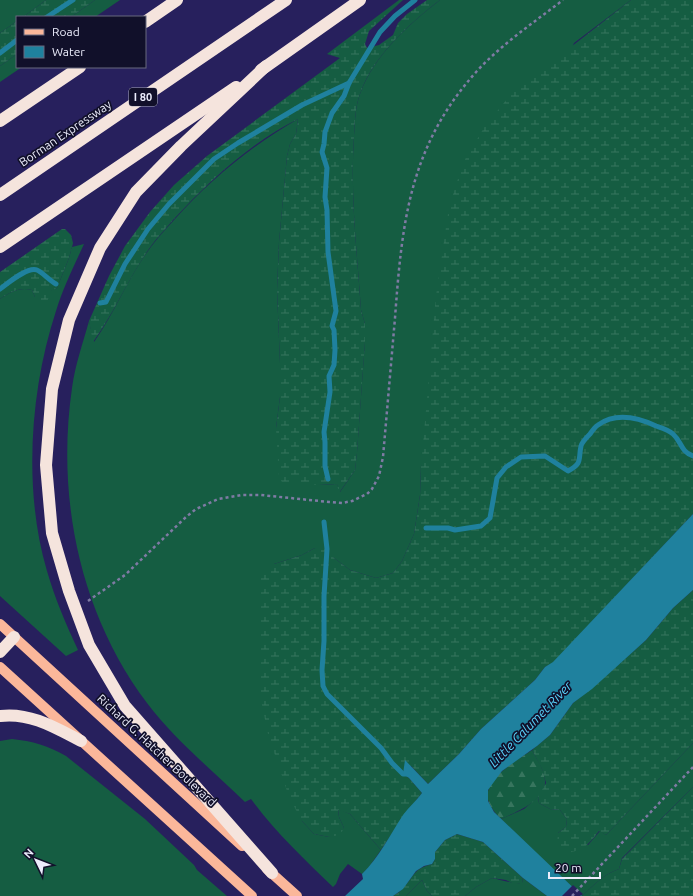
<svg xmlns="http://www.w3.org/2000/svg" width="693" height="896" viewBox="0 0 693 896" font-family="Ubuntu,sans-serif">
	<defs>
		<pattern id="forest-firs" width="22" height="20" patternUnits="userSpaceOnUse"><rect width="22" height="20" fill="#155d42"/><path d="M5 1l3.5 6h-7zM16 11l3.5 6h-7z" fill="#37755e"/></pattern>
		<pattern id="wetland-marsh" width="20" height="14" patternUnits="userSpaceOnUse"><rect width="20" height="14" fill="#155d42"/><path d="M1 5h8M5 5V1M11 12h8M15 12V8" fill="none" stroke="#37755e"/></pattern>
	</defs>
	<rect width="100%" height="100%" fill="#27205d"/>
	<g fill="#155d42">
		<polygon points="0,0 46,0 23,17 17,17 17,21 0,33"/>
		<polygon points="95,0 120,0 95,17 71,17"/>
		<path d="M 440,0 L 631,0 L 574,43 L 421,467 L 420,495 L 414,534 L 402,561 L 393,573 L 376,578 L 350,570 L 334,558 L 315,548 L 302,555 L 274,564 L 302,821 L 314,834 L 329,837 L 344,828 L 339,817 L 338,809 L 350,814 L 381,850 L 369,867 L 362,874 L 348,864 L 340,874 L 336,884 L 333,887 C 304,859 275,832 251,799 L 245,802 C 212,770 175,740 147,703 C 80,614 56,498 72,388 C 75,365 83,343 89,321 L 94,342 C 113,315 125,285 143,258 C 152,244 163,232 174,220 C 210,180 251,146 298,119 L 296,134 L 290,144 L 287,156 L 279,242 L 277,290 L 280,363 L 280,397 L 276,428 L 319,485 L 337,484 L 340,492 L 355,470 L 357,452 L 365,341 L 365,324 L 361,310 C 357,252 350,194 354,136 C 355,123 355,107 360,94 C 374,55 408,25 440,0 Z"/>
		<polygon points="17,54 17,67 22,67 0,82 0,66"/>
		<path d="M 84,244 C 74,266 63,288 56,311 C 30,390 23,490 47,571 C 55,599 66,624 78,650 L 66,656 L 0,596 L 0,299 C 11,292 19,287 32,290 L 35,297 L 57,288 L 69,258 L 72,247 Z"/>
		<path d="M 12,739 C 32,741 49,746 66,756 L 145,819 L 194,865 L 197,870 L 227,896 L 0,896 L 0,741 Z"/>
		<path d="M 693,743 L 693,787 L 622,858 L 619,869 C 604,874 594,885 582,896 L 546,863 L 501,819 L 524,809 L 538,797 L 539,803 L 550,809 L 560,810 L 567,819 L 566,827 L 558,833 L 588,845 L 600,831 L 606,835 Z"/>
		<path d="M 492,878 C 502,880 512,884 522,883 L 523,878 L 547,896 L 465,896 L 476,887 Z"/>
		<polygon points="422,880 427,891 432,896 406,896"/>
	</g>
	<path fill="url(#forest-firs)" d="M 532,750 C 537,760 545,770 545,782 C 546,800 515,813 501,819 C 496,814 490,807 488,800 C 483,779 517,760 532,750 Z"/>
	<g fill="url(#wetland-marsh)">
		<polygon points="46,0 95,0 71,17 23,17"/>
		<path d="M 399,0 L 403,0 L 369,31 L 365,44 L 367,48 L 379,45 L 393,35 L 398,23 L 407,14 L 427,0 L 440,0 C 409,24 373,56 360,94 C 355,107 355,123 354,136 C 350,194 357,252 361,310 L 365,324 L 365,342 L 357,453 L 355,470 L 339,493 L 337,484 L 319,485 L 282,482 L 279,478 L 276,428 L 280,397 L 280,363 L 277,290 L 279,242 L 287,156 L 290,144 L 296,134 L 298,119 C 250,143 209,181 173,220 C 163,232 151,244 143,258 C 125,286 112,316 93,342 L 89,321 L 109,276 L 125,246 L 150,212 L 174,185 L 207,156 L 340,58 L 327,54 Z"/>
		<polygon points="631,0 693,0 693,514 553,663 545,667 535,680 481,729 459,754 428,784 411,766 405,766 403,774 409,778 422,793 405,814 381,850 350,814 338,810 339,817 344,828 340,835 329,837 314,834 302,821 289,797 268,734 261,700 259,577 274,564 302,555 315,548 327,549 334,558 350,570 376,578 393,573 402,561 414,534 420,495 421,467 436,296 449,207 463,163 485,126 512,93"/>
		<polygon points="17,21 17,54 0,66 0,33"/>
		<path d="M 62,229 L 65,229 L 71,235 L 73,243 L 72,247 L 69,258 L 57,288 L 51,291 L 47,302 L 42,303 L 35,297 L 32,290 C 19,287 11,292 0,299 L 0,272 Z"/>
		<path d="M 693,590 L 693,743 L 606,835 L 599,831 C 587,847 583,850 563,854 L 557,844 L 558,833 L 566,827 L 567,819 L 560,810 L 550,809 L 539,803 L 538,797 L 546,783 L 542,769 L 532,750 L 550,735 L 573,703 L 592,688 L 646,640 L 673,608 Z"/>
		<path d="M 693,787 L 693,896 L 582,896 C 594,885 604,874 619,869 L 622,859 Z"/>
		<path d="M 457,834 L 483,842 L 523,878 L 522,883 L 514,884 L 506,880 L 492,878 L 476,887 L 465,896 L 432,896 L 427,891 L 422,880 L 406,896 L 393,896 C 396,894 401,891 403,888 C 415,875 413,869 432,864 L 435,859 L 435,852 L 445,840 Z"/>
	</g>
	<path fill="#1f819e" d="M 693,514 L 693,590 L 673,608 L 646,640 L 592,689 L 573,703 L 550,735 L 537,746 L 502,771 L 488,790 L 488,801 L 494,812 L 582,896 L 547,896 L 523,878 L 483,842 L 457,834 L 445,840 L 435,852 L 435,859 L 432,864 L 424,866 L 416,871 L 403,889 L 393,896 L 345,896 L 363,879 L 362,874 C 379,857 390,835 403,815 C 409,807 416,801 422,793 L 409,778 L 403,774 L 405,760 L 428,784 L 459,754 L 481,729 L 535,680 L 545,667 L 553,662 Z"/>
	<polygon fill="#27205d" points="573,885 583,894 580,896 562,896"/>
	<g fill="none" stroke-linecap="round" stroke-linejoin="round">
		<g stroke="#1f819e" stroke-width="5">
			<polyline points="47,17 73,0"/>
			<polyline points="0,53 17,40"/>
			<path d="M 0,289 C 8,283 28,266 37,270 C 42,272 49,280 56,284"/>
			<polyline points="100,303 106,302 125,264 148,229 169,204 214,159 238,143 302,105 349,83"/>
			<polyline points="328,479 325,466 325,442 324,432 330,392 329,376 334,365 335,350 334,330 332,326 336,311 328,252 327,210 325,197 327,168 322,152 324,144 325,132 332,113 344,96 349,83 380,32 395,16 415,0"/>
			<polyline points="324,522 327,549 324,596 324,641 322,670 323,686 327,694 381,748 392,763 403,774 409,774"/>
			<path d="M 426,528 L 448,528 L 455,530 L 481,526 L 490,518 L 497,478 L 506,467 L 521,457 L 545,456 L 568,471 C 583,463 578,460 581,446 C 582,442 587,437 590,434 C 592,431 595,427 598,425 C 616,412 639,418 656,426 C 662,428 669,430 673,434 C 682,442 680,451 693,456"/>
		</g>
		<g stroke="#7f7ba4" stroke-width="2.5" stroke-dasharray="3 3" stroke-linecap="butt">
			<path d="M 88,601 L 125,575 L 186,517 L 196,509 L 218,499 L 242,495 L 261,495 L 329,502 L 342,503 L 352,501 L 367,494 L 372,489 L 379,476 L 383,457 C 387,411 391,364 395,318 C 402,223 409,146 477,71 C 502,44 533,23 563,0"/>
			<polyline points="572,896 693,767"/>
		</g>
		<g stroke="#fbb79a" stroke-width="10">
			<polyline points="0,624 242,846"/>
			<polyline points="0,667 252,896"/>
			<polyline points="267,869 297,896"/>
		</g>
		<g stroke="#f5e4dd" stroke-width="12">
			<polyline points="145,22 177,0"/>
			<polyline points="266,66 181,146 136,192 100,248 69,320 52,389 46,465 52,533 69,591 89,645 125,706 272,873"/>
			<polyline points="261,70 360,0"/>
			<polyline points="0,121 80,67"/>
			<polyline points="0,195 286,0"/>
			<polyline points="0,247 236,87"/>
			<polyline points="0,652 14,637"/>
			<path d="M 0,716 C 30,712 56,728 81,741"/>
		</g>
	</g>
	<g text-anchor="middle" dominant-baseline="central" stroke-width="3.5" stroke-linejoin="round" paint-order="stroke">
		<rect fill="#11102a" stroke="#aaabbd" stroke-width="1" x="129" y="88" width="28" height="18" rx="3"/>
		<g font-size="11" font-weight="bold" fill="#ecedfc">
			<text x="143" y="97">I 80</text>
		</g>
		<g font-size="12" fill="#ecedfc" stroke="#11102a">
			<text transform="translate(65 133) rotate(-34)">Borman Expressway</text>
			<text transform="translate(157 750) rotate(43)">Richard G. Hatcher Boulevard</text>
		</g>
		<g font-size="13" font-style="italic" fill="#59d2fa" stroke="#11102a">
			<text transform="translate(530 724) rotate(-46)">Little Calumet River</text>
		</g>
	</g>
	<rect x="16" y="16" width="130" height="52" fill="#11102a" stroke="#69687e"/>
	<rect x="24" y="29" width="20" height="6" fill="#fbb79a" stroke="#69687e"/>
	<text x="52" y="36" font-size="12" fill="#ecedfc">Road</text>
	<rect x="24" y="46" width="20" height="12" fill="#1f819e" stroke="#69687e"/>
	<text x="52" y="56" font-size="12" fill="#ecedfc">Water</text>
	<g transform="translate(36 860) rotate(313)" stroke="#11102a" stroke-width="3" paint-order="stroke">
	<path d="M0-3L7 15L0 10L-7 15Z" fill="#ecedfc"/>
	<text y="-6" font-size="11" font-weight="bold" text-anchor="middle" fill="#ecedfc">N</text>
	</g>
	<path d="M549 872v6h51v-6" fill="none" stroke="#ecedfc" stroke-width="2"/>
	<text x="555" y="872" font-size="12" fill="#ecedfc" stroke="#11102a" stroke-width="3" paint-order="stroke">20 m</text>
</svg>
